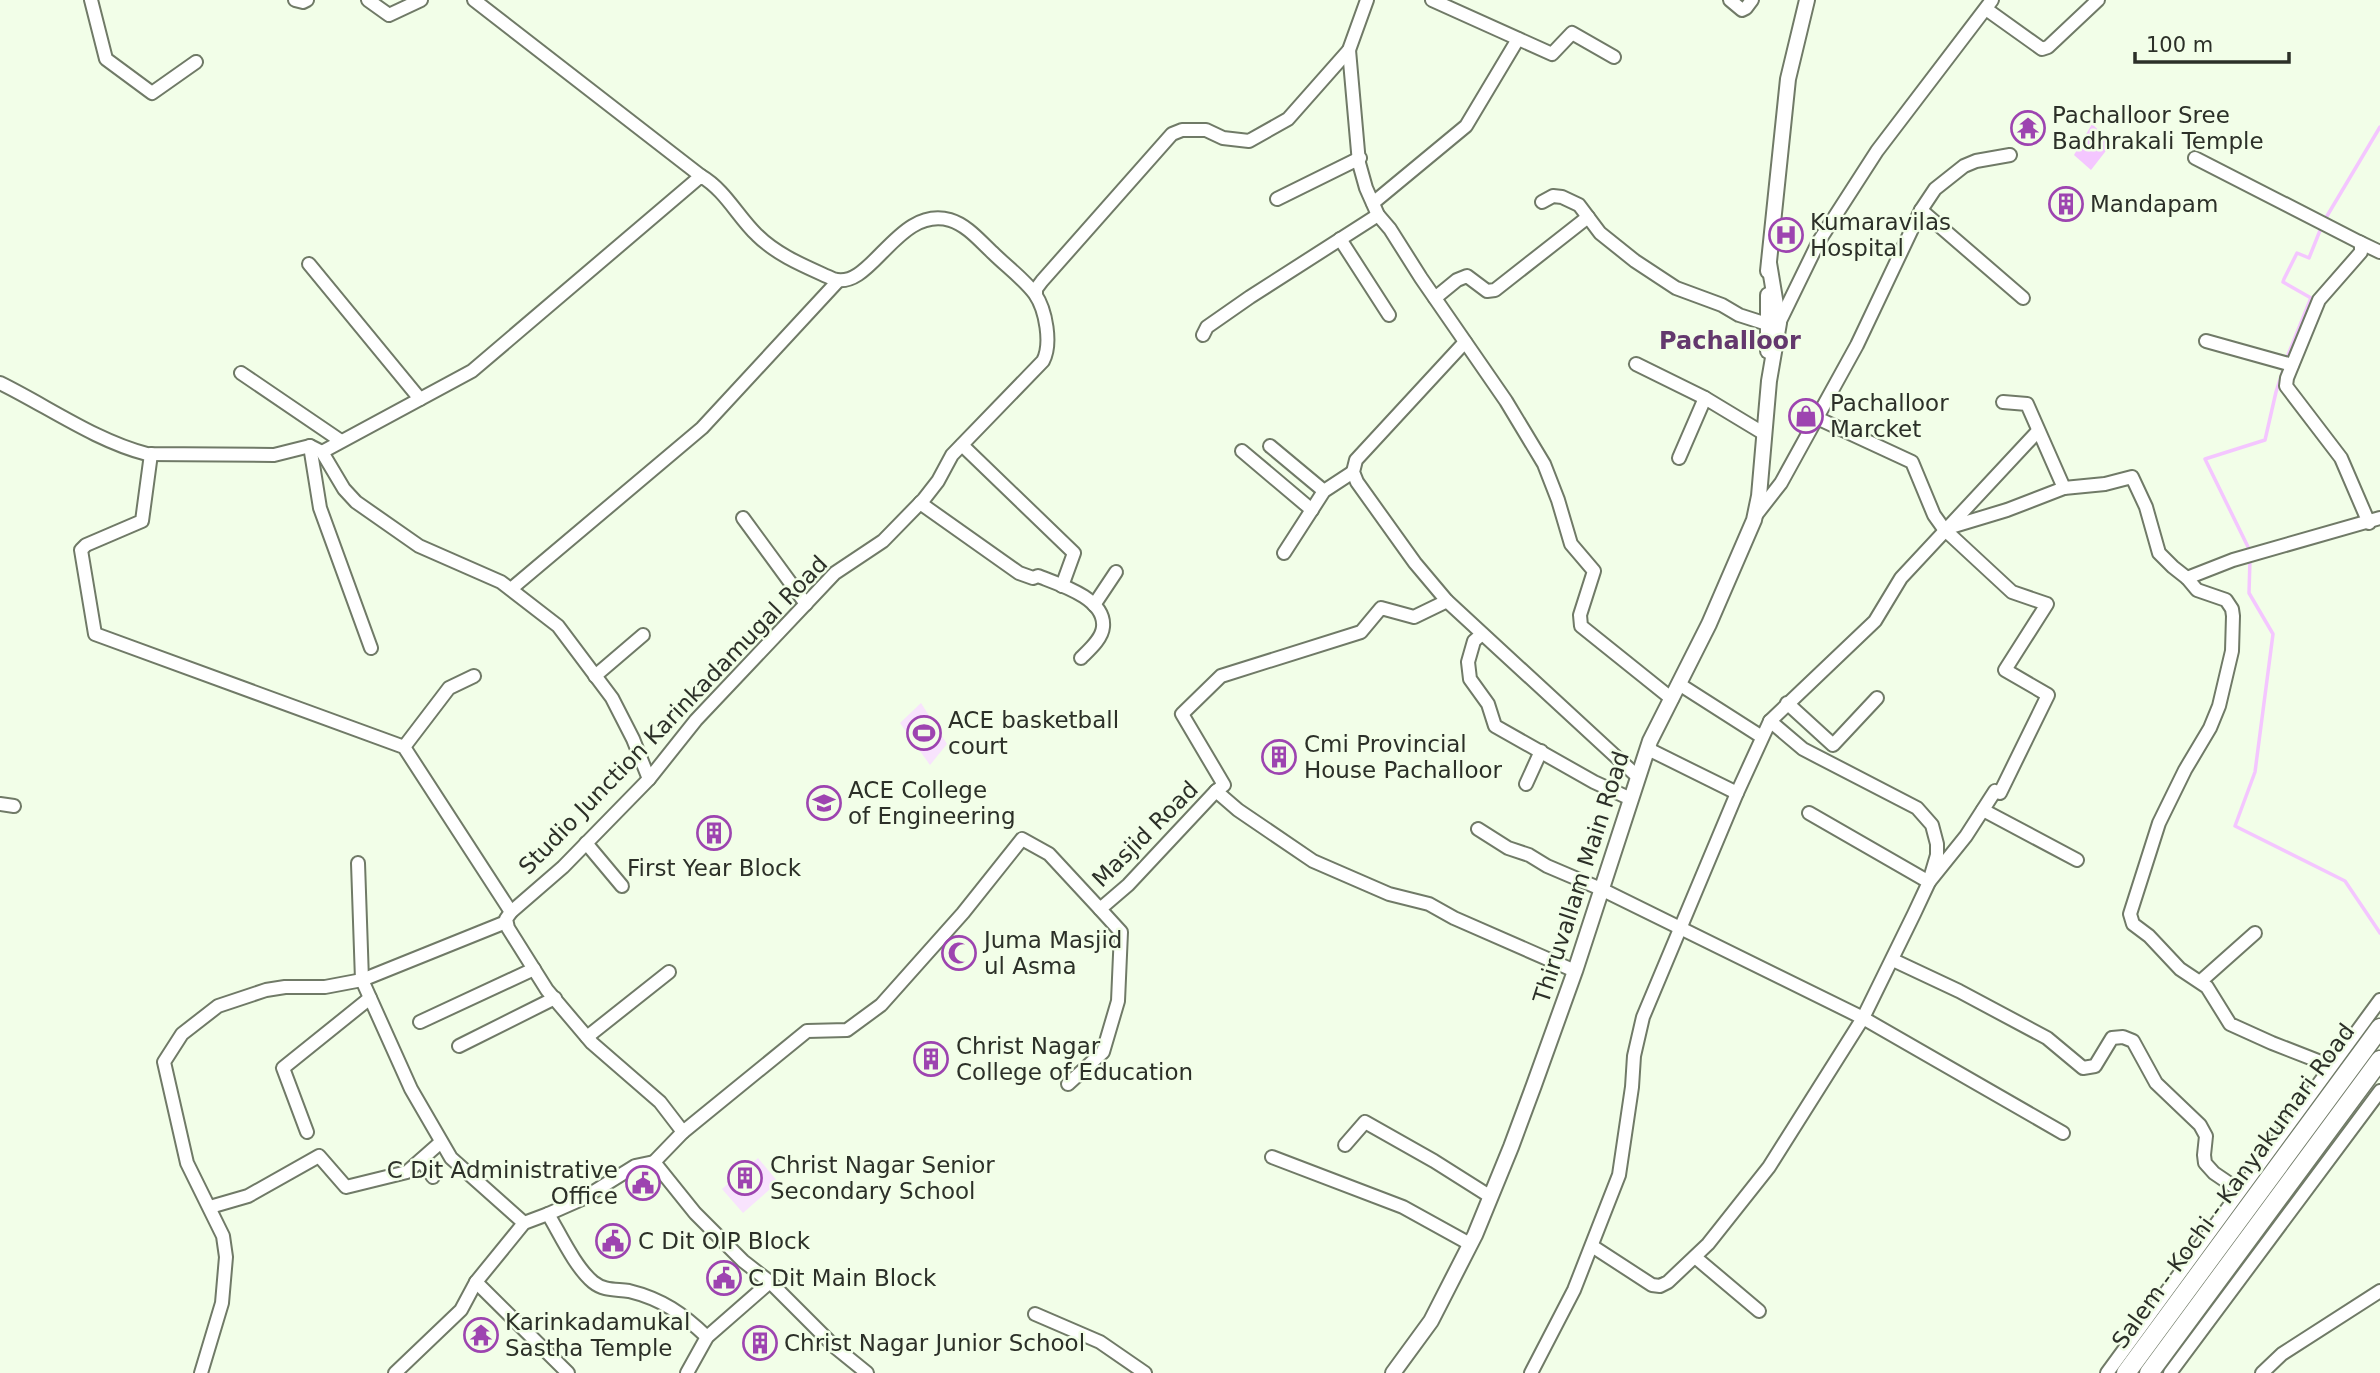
<svg xmlns="http://www.w3.org/2000/svg" width="2380" height="1373" viewBox="0 0 2380 1373" font-family="'DejaVu Sans',sans-serif">
	<rect width="100%" height="100%" fill="#f2fee8"/>
	<g fill="#f8e3fd">
		<polygon points="921,703 947,744 930,765 900,723"/>
		<polygon points="758,1158 778,1182 743,1213 722,1189"/>
	</g>
	<polygon fill="#f4c6ff" points="2092,124 2112,143 2091,170 2074,155"/>
	<g fill="none" stroke-linecap="round" stroke-linejoin="round">
		<g stroke="#f4c6ff" stroke-width="3.5">
			<polyline points="2324,221 2380,127"/>
			<polyline points="2286,360 2311,298 2283,282 2284,279 2297,253 2309,258 2321,228"/>
			<polyline points="2250,551 2205,459 2265,440 2276,392 2284,367"/>
			<polyline points="2250,559 2249,593 2273,634 2255,772 2235,826 2345,881 2380,933"/>
		</g>
		<g stroke="#707a67" stroke-width="16">
			<g id="minor">
				<polyline points="91,0 106,59 152,93 196,62"/>
				<polyline points="295,0 303,2 307,0"/>
				<polyline points="368,0 389,15 421,0"/>
				<polyline points="474,0 701,176"/>
				<polyline points="1432,0 1552,54 1572,33 1614,57"/>
				<polyline points="1730,0 1742,10 1746,8 1752,0"/>
				<polyline points="1986,9 2042,49 2048,47 2098,0"/>
				<polyline points="1349,50 1359,163 1366,188 1378,215 1390,229 1421,278 1506,401 1544,464 1558,500 1571,544 1594,571 1580,615 1581,626 1672,699"/>
				<polyline points="2195,158 2361,243 2361,252 2319,300 2287,378 2286,386 2341,458 2369,523"/>
				<polyline points="1277,199 1360,158"/>
				<polyline points="1542,202 1553,196 1562,197 1579,205 1600,233 1635,261 1676,288 1722,305 1739,315 1767,324"/>
				<polyline points="1373,203 1466,126 1518,39"/>
				<polyline points="1921,210 2023,298"/>
				<polyline points="1340,239 1389,315"/>
				<polyline points="2359,242 2380,252"/>
				<polyline points="309,264 420,399"/>
				<polyline points="1036,295 1036,289 1042,281 1172,134 1182,130 1206,130 1223,138 1249,141 1288,119 1349,50 1367,0"/>
				<polyline points="1435,298 1457,280 1467,276 1487,291 1495,290 1588,217"/>
				<polyline points="1779,323 1819,241 1877,151 1992,0"/>
				<polyline points="1203,335 1207,327 1250,297 1378,215"/>
				<polyline points="2206,341 2292,365"/>
				<polyline points="1465,342 1356,460 1353,472 1357,482 1415,563 1447,601 1638,777"/>
				<polyline points="1636,364 1705,398 1763,433"/>
				<polyline points="241,373 341,441"/>
				<path d="M 0,383 C 47,406 96,441 147,454 L 274,455 L 310,446 L 322,452 L 344,489 L 356,502 L 419,546 L 501,582 L 558,626 L 612,698 L 633,739 L 649,779"/>
				<polyline points="2003,402 2027,404 2064,488"/>
				<polyline points="1817,418 1912,462 1934,515 1944,529 2007,510 2064,488 2105,484 2132,477 2146,507 2159,553 2173,567 2187,578 2197,590 2226,600 2232,609 2233,616 2232,651 2219,706 2210,728 2185,770 2159,823 2130,914 2133,924 2149,936 2180,969 2207,987 2230,1024 2272,1043 2331,1066"/>
				<polyline points="962,445 1074,553 1062,586"/>
				<polyline points="310,446 320,508 371,648"/>
				<polyline points="1270,446 1324,491"/>
				<polyline points="1242,451 1312,510"/>
				<path d="M 322,452 L 472,371 L 701,176 C 725,190 738,217 757,235 C 778,256 807,267 833,279 C 871,292 897,205 950,220 C 967,225 980,241 993,253 C 1006,266 1024,279 1035,294 C 1046,310 1052,344 1043,361 L 952,455 L 938,481 L 924,499 L 883,541 L 835,573 L 696,720 L 649,779 L 563,867 L 511,912 L 506,919 L 508,928 L 547,990 L 592,1043 L 660,1102 L 683,1132 L 654,1162 L 695,1213 L 743,1261 L 770,1282 L 835,1347 L 867,1373"/>
				<polyline points="151,454 142,521 86,545 81,550 95,634 404,747 511,912"/>
				<polyline points="1679,458 1705,398"/>
				<path d="M 920,503 L 1019,573 L 1033,578 L 1038,576 C 1058,584 1106,598 1103,627 C 1102,639 1089,650 1081,658"/>
				<polyline points="1756,515 1781,483 1857,345 1921,210 1935,189 1964,166 1976,161 2010,155"/>
				<polyline points="743,518 806,604"/>
				<polyline points="1284,553 1324,491 1353,472"/>
				<polyline points="2187,578 2233,560 2380,518"/>
				<polyline points="511,589 702,428 838,281"/>
				<polyline points="1094,605 1116,572"/>
				<polyline points="1482,634 1474,641 1468,662 1470,679 1488,704 1495,726 1594,782 1631,799"/>
				<polyline points="595,676 643,635"/>
				<polyline points="1679,684 1762,737"/>
				<polyline points="1787,703 1833,745 1877,698"/>
				<polyline points="404,747 449,688 474,676"/>
				<polyline points="1648,749 1737,793"/>
				<polyline points="1526,784 1541,751"/>
				<polyline points="1216,791 1224,785 1182,714 1221,676 1361,632 1381,608 1414,617 1447,601"/>
				<polyline points="0,804 14,806"/>
				<polyline points="1983,810 2077,860"/>
				<polyline points="1809,813 1929,882 1966,836 1995,791 2000,793 2048,695 2005,670 2047,604 2012,592 1944,529"/>
				<polyline points="1478,829 1508,848 1529,855 1547,866 1601,889 1863,1018 2063,1133"/>
				<polyline points="586,843 622,886"/>
				<polyline points="358,863 362,980 411,1089 451,1158 524,1223"/>
				<polyline points="1893,960 1959,991 2047,1038 2083,1068 2095,1066 2112,1038 2123,1037 2133,1041 2156,1083 2200,1125 2206,1136 2204,1155 2205,1163 2214,1173 2239,1190"/>
				<polyline points="2201,981 2255,933"/>
				<polyline points="420,1022 534,969"/>
				<polyline points="587,1037 669,972"/>
				<polyline points="459,1046 555,998"/>
				<polyline points="1068,1084 1103,1052 1118,1001 1121,932 1100,909"/>
				<polyline points="307,1132 283,1068 370,998"/>
				<polyline points="683,1132 807,1031 847,1030 881,1005 963,913 1022,839 1049,854 1100,909 1128,885 1216,791 1238,810 1313,861 1389,894 1429,904 1454,918 1575,971"/>
				<polyline points="1345,1145 1365,1122 1434,1161 1491,1197"/>
				<polyline points="1272,1157 1403,1207 1470,1244"/>
				<polyline points="421,1160 433,1177"/>
				<path d="M 654,1162 L 635,1166 L 582,1199 L 548,1214 C 560,1234 575,1267 593,1282 C 604,1291 616,1289 629,1291 C 662,1299 683,1314 707,1337"/>
				<polyline points="210,1207 248,1196 319,1156 346,1187 407,1172 441,1142"/>
				<polyline points="1592,1246 1652,1285 1660,1286 1668,1282 1708,1244 1769,1167 1863,1018 1914,914 1929,882 1937,855 1937,844 1932,825 1917,808 1803,749 1770,721 1875,621 1901,578 2038,431"/>
				<polyline points="1695,1257 1759,1311"/>
				<polyline points="476,1282 568,1373"/>
				<polyline points="1035,1314 1100,1342 1145,1373"/>
				<polyline points="201,1373 222,1303 226,1257 223,1236 187,1163 164,1062 182,1034 218,1006 266,990 285,987 325,987 362,980 506,922"/>
				<polyline points="395,1373 461,1310 476,1282 524,1223 548,1214"/>
				<polyline points="687,1373 707,1337 770,1282"/>
				<polyline points="1531,1373 1574,1290 1619,1175 1632,1087 1634,1056 1643,1017 1737,793 1770,721"/>
				<polyline points="2107,1373 2380,1000"/>
				<polyline points="2170,1373 2380,1091"/>
				<polyline points="2262,1373 2282,1354 2380,1291"/>
			</g>
		</g>
		<g stroke="#707a67" stroke-width="18">
			<g id="major">
				<polyline points="1768,271 1788,79 1807,0"/>
				<polyline points="1768,295 1768,351"/>
				<polyline points="1393,1373 1431,1321 1475,1235 1511,1147 1534,1085 1575,971 1650,741 1709,624 1754,520 1759,496 1769,381 1779,323 1769,263"/>
			</g>
		</g>
		<g stroke="#707a67" stroke-width="21">
			<g id="highway">
				<polyline points="2126,1373 2380,1028"/>
				<polyline points="2149,1373 2380,1060"/>
			</g>
		</g>
		<use href="#minor" stroke="#fff" stroke-width="12"/>
		<use href="#major" stroke="#fff" stroke-width="14"/>
		<use href="#highway" stroke="#fff" stroke-width="18"/>
	</g>
	<defs>
		<g id="temple-ring" transform="scale(1.75)"><circle r="9.5" fill="#f2fee8" stroke="#9d44b0" stroke-width="1.5"/><path d="M0-6L5-2H3V0L6.5 2.5H4V6H1.5V3h-3V6H-4V2.5H-6.5L-3 0V-2H-5Z" fill="#9d44b0"/></g>
		<g id="building-ring" transform="scale(1.75)"><circle r="9.5" fill="#f2fee8" stroke="#9d44b0" stroke-width="1.5"/><path d="M-4-6H4V6H1V3H-1V6H-4ZM-2.5-4.3h1.7v1.8h-1.7ZM.8-4.3h1.7v1.8H.8ZM-2.5-1h1.7V.8h-1.7ZM.8-1h1.7V.8H.8Z" fill="#9d44b0"/></g>
		<g id="hospital-ring" transform="scale(1.75)"><circle r="9.5" fill="#f2fee8" stroke="#9d44b0" stroke-width="1.5"/><path d="M-5-5h3v3.5h4V-5h3V5h-3V1.5h-4V5h-3Z" fill="#9d44b0"/></g>
		<g id="shop-ring" transform="scale(1.75)"><circle r="9.5" fill="#f2fee8" stroke="#9d44b0" stroke-width="1.5"/><path d="M-5-2.5h2.3a2.7 3.5 0 0 1 5.4 0H5L5.5 6h-11ZM-1.5-2.5h3a1.5 2.3 0 0 0-3 0Z" fill="#9d44b0"/></g>
		<g id="stadium-ring" transform="scale(1.75)"><circle r="9.5" fill="#f2fee8" stroke="#9d44b0" stroke-width="1.5"/><path d="M0-5a6.5 5 0 1 0 0 10a6.5 5 0 1 0 0-10ZM-3.5-1.8h7v3.6h-7Z" fill="#9d44b0"/></g>
		<g id="university-ring" transform="scale(1.75)"><circle r="9.5" fill="#f2fee8" stroke="#9d44b0" stroke-width="1.5"/><path d="M0-5L7-2L0 1L-7-2ZM-4 1L0 2.5L4 1V4Q0 6-4 4Z" fill="#9d44b0"/></g>
		<g id="mosque-ring" transform="scale(1.75)"><circle r="9.5" fill="#f2fee8" stroke="#9d44b0" stroke-width="1.5"/><path d="M3.5-4.9A6 6 0 1 0 3.5 4.9A5 5 0 1 1 3.5-4.9Z" fill="#9d44b0"/></g>
		<g id="civic-ring" transform="scale(1.75)"><circle r="9.5" fill="#f2fee8" stroke="#9d44b0" stroke-width="1.5"/><path d="M-.6-6.5H3V-4.5H.6V-3L4-1V1h2V6H-6V1h2V-1L-.6-3ZM-1.2 2.5V6h2.4V2.5Z" fill="#9d44b0"/></g>
	</defs>
	<g fill-rule="evenodd">
		<use href="#temple-ring" x="2028" y="128"/>
		<use href="#building-ring" x="2066" y="204"/>
		<use href="#hospital-ring" x="1786" y="235"/>
		<use href="#shop-ring" x="1806" y="416"/>
		<use href="#stadium-ring" x="924" y="733"/>
		<use href="#building-ring" x="1279" y="757"/>
		<use href="#university-ring" x="824" y="803"/>
		<use href="#building-ring" x="714" y="833"/>
		<use href="#mosque-ring" x="959" y="953"/>
		<use href="#building-ring" x="931" y="1059"/>
		<use href="#building-ring" x="745" y="1178"/>
		<use href="#civic-ring" x="643" y="1183"/>
		<use href="#civic-ring" x="613" y="1241"/>
		<use href="#civic-ring" x="724" y="1278"/>
		<use href="#temple-ring" x="481" y="1335"/>
		<use href="#building-ring" x="760" y="1343"/>
	</g>
	<g text-anchor="middle" dominant-baseline="central" stroke-width="5" stroke-linejoin="round" paint-order="stroke">
		<g font-size="23" fill="#2c3028" stroke="#f2fee8" text-anchor="start">
			<text x="2052" y="115">Pachalloor Sree<tspan x="2052" dy="26">Badhrakali Temple</tspan></text>
			<text x="2090" y="204">Mandapam</text>
			<text x="1810" y="222">Kumaravilas<tspan x="1810" dy="26">Hospital</tspan></text>
			<text x="1830" y="403">Pachalloor<tspan x="1830" dy="26">Marcket</tspan></text>
			<text x="948" y="720">ACE basketball<tspan x="948" dy="26">court</tspan></text>
			<text x="1304" y="744">Cmi Provincial<tspan x="1304" dy="26">House Pachalloor</tspan></text>
			<text x="848" y="790">ACE College<tspan x="848" dy="26">of Engineering</tspan></text>
			<text x="714" y="868" text-anchor="middle">First Year Block</text>
			<text x="984" y="940">Juma Masjid<tspan x="984" dy="26">ul Asma</tspan></text>
			<text x="956" y="1046">Christ Nagar<tspan x="956" dy="26">College of Education</tspan></text>
			<text x="770" y="1165">Christ Nagar Senior<tspan x="770" dy="26">Secondary School</tspan></text>
			<text x="618" y="1170" text-anchor="end">C Dit Administrative<tspan x="618" dy="26">Office</tspan></text>
			<text x="638" y="1241">C Dit OIP Block</text>
			<text x="748" y="1278">C Dit Main Block</text>
			<text x="505" y="1322">Karinkadamukal<tspan x="505" dy="26">Sastha Temple</tspan></text>
			<text x="784" y="1343">Christ Nagar Junior School</text>
		</g>
		<g font-size="23" fill="#2c3028" stroke="#f2fee8">
			<text transform="translate(673 715) rotate(-46)">Studio Junction Karinkadamugal Road</text>
			<text transform="translate(1145 834) rotate(-45)">Masjid Road</text>
			<text transform="translate(1581 877) rotate(-72)">Thiruvallam Main Road</text>
			<text transform="translate(2233 1186) rotate(-54)">Salem - Kochi - Kanyakumari Road</text>
		</g>
		<g font-size="24" font-weight="bold" fill="#63386d" stroke="#f2fee8">
			<text x="1730" y="341">Pachalloor</text>
		</g>
	</g>
	<path d="M2135 52v10h154v-10" fill="none" stroke="#2c3028" stroke-width="3.5"/>
	<text x="2146" y="52" font-size="21" fill="#2c3028" stroke="#f2fee8" stroke-width="5" paint-order="stroke">100 m</text>
</svg>
